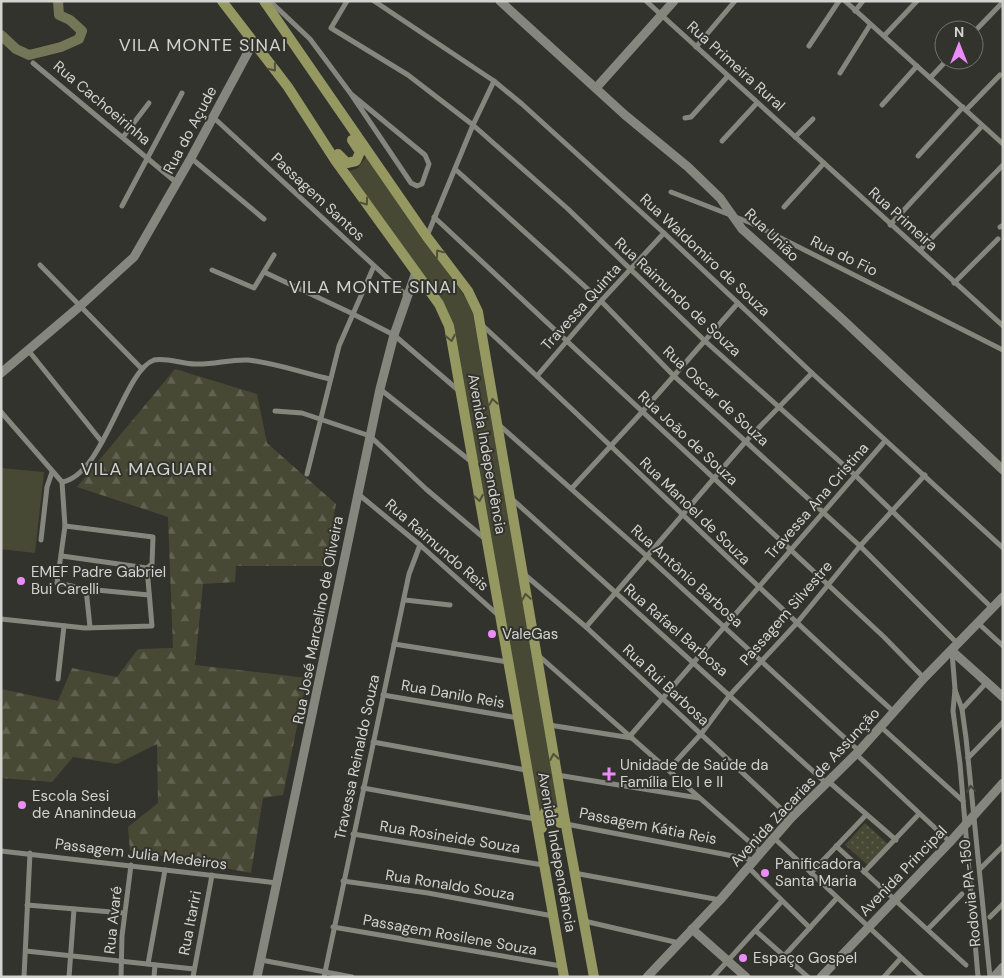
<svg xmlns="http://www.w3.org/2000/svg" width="1004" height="978" viewBox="0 0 1004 978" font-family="'DM Sans',sans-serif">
	<defs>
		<pattern id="forest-firs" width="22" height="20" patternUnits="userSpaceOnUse" patternTransform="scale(1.25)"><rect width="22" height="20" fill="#474935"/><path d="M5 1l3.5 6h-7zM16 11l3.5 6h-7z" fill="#616251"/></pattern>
		<pattern id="park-dots" width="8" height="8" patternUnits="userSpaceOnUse" patternTransform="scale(1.25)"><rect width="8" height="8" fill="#474935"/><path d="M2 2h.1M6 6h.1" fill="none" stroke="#616251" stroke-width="1.8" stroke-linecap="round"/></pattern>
	</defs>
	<rect width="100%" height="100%" fill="#32332c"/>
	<g fill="#474935">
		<polygon points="366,157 465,297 473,314 559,809 542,809 537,812 451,327 347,172 358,168"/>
		<polygon points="1,468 44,472 35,553 1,549"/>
	</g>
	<polygon fill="url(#forest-firs)" points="175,369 257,394 267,443 336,504 325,566 236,566 235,582 203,584 195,665 307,678 283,795 263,798 251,873 130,850 128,827 158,803 157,744 117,764 73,757 52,782 1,778 1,689 58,701 72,668 117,677 138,649 173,648 168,517 77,487"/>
	<polygon fill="url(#park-dots)" points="865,823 889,845 870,867 845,845"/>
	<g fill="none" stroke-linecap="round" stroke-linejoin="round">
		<polyline stroke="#747757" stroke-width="10" points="1,35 16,49 29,55 61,47 79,39 82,31 70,20 59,15 58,1"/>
		<g stroke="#85867e" stroke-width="5">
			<polyline points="347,1 331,28 408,75 473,125 568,209 705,341 856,476 992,608"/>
			<polyline points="374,1 494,81 522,104 664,233 812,373 1003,548"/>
			<polyline points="646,1 1003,326"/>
			<polyline points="845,1 1003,144"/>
			<polyline points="273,4 310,39 351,94 411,183 417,186 422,184 429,164 425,155 351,94"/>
			<polyline points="855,11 863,1"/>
			<polyline points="974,32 1003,2"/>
			<polyline points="884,36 917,1"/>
			<polyline points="809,46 839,1"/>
			<polyline points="696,47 735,1"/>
			<polyline points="33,63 177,183"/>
			<polyline points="840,73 870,25"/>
			<polyline points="930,78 947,60"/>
			<polyline points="882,105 917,66"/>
			<polyline points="966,110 1000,75"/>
			<polyline points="213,117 407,296"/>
			<polyline points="685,118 691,117 728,76"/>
			<polyline points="123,137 149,103"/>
			<polyline points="795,137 813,119"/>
			<polyline points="722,141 757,103"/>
			<polyline points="918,156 963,107"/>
			<polyline points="191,158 264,219"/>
			<polyline points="455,169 601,301 674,376 860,546 958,644"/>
			<polyline points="671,192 751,223 1003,350"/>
			<polyline points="122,206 182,93"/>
			<polyline points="784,207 824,163"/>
			<polyline points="434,217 884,637 924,678"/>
			<polyline points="890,225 982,126"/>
			<polyline points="1000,227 1003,225"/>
			<polyline points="427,236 473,125 494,81"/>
			<polyline points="920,250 1003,165"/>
			<polyline points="40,265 142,369"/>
			<polyline points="212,270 254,288 274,255"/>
			<polyline points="264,272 351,313 394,335 458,390"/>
			<polyline points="954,283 998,239"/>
			<path d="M 482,325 C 621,453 754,586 894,712"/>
			<polyline points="28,350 102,442"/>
			<polyline points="537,376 601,301 664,233"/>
			<polyline points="380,389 473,463"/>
			<polyline points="275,411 302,413 370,436 426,489 484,538"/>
			<path d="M 1,412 L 62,482 C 104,475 123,371 154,360 C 165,357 183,364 195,364 C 213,365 230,359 248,360 C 276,363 303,373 330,379"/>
			<polyline points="498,424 648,557 859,751"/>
			<polyline points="307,474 339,346 374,266"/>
			<polyline points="62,482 65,526 57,583 86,589 149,595"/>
			<polyline points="572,488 642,412 738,303"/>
			<polyline points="357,493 420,545 498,615"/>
			<polyline points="511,498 826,783"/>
			<polyline points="41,540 47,487 52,472"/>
			<polyline points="62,556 147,568"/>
			<polyline points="524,574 586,627 791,818"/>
			<polyline points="86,589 90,627"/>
			<polyline points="405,600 450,605"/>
			<polyline points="1,619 85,628 152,626 147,568 152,564 153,537 65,526"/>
			<polyline points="978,623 1003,646"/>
			<polyline points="586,627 746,441 812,373"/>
			<polyline points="394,644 508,662"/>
			<polyline points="952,652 955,689 953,711 960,764 978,977"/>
			<polyline points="539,656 761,852"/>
			<polyline points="58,679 64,626"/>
			<polyline points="955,690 962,709 966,738 990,977"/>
			<polyline points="383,695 518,718"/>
			<polyline points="962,709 987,682"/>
			<polyline points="549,725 632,738"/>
			<polyline points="881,727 963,801"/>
			<polyline points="630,736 885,441"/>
			<polyline points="373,742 526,770"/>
			<polyline points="856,754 950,842"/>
			<polyline points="968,758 1003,722"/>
			<polyline points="668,770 701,734 730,695 796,624 860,546 925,475"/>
			<polyline points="557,775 699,798"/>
			<polyline points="828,781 896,840"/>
			<polyline points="363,788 535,819"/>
			<polyline points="566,824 754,860"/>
			<polyline points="353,834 543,865"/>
			<polyline points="774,838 922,977"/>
			<polyline points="836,846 966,965"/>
			<polyline points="1,851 277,883"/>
			<polyline points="748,867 810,928"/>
			<polyline points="980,869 1003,846"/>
			<polyline points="864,872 919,814"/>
			<polyline points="574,873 720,900"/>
			<polyline points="811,873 866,815"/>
			<polyline points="343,881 428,893 553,916"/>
			<polyline points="27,905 124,913"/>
			<polyline points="990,917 1003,904"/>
			<polyline points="584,921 679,943"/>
			<polyline points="333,927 561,966"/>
			<polyline points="928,929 962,894"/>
			<polyline points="756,931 808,977"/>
			<polyline points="26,951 194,969"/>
			<polyline points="785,955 837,898"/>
			<polyline points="261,960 352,977"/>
			<polyline points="148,964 165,870"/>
			<polyline points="24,977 30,853"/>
			<polyline points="69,977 74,909"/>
			<polyline points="121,977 122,936 131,865"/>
			<polyline points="154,977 155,965"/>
			<polyline points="193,977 212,875"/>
			<polyline points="324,977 409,574 420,545"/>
			<polyline points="713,977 782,901"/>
			<polyline points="884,977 901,958"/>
		</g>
		<g stroke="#85867e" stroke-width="9">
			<polyline points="500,1 625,115 688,167 720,198 742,229 840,317 1003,470"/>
			<polyline points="596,88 674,1"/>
			<polyline points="1,373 79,307 134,257 191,158 253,43"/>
			<polyline points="952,651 1003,697"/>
			<polyline points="692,929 746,977"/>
			<polyline points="257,977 380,389 394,335 416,272"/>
			<polyline points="647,977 720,900 791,818 859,751 924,678 1003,597"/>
			<polyline points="821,977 950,842 1003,783"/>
			<polyline points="994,977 1003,967"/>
		</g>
		<g stroke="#959861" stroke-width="10">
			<polyline points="222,1 288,87 335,160 439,304 449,326 564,977"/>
			<polyline points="264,1 427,237 468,291 478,312 564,815 594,977"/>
			<polyline points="338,154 347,163 356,161 360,152 352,140"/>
			<polyline points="542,828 540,819 546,811 556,812 560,823"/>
		</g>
	</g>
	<defs><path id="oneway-chevron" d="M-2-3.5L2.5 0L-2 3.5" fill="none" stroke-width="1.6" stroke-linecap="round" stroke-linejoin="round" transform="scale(1.25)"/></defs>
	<g stroke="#50513c">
		<use href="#oneway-chevron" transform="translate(273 68) rotate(52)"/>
		<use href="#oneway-chevron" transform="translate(365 202) rotate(54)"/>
		<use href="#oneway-chevron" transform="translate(439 253) rotate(-127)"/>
		<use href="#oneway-chevron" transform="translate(451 338) rotate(79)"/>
		<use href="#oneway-chevron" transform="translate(493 402) rotate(-99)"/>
		<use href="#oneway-chevron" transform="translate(479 498) rotate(80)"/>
		<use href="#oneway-chevron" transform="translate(526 597) rotate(-99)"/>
		<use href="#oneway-chevron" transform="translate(554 757) rotate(-99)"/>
	</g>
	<use stroke="#43443c" href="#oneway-chevron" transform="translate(971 789) rotate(-95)"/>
	<g fill="#ec8cfb" stroke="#32332c" stroke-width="2">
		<circle cx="21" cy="581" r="5"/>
		<circle cx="492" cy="634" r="5"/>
		<path d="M606.5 766.5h5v5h5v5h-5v5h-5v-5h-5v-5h5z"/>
		<circle cx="22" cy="805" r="5"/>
		<circle cx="765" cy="873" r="5"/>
		<circle cx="743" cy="958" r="5"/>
	</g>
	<g text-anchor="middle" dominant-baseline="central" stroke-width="4" stroke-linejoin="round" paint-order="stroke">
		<g font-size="15" fill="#d3d3cf" stroke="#32332c">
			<text transform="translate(736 66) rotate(42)">Rua Primeira Rural</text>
			<text transform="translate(102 103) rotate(40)">Rua Cachoeirinha</text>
			<text transform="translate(190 130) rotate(-62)">Rua do Açude</text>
			<text transform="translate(318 197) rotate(43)">Passagem Santos</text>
			<text transform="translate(903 219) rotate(42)">Rua Primeira</text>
			<text transform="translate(772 235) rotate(44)">Rua União</text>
			<text transform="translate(705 255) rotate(43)">Rua Waldomiro de Souza</text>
			<text transform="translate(844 256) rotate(26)">Rua do Fio</text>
			<text transform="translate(678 297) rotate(43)">Rua Raimundo de Souza</text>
			<text transform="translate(581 307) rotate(-48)">Travessa Quinta</text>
			<text transform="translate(716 396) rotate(43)">Rua Oscar de Souza</text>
			<text transform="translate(688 438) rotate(43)">Rua João de Souza</text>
			<text transform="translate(487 454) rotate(80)">Avenida Independência</text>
			<text transform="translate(817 501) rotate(-49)">Travessa Ana Cristina</text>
			<text transform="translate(695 511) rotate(44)">Rua Manoel de Souza</text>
			<text transform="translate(437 545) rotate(41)">Rua Raimundo Reis</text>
			<text transform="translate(687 576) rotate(42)">Rua Antônio Barbosa</text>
			<text transform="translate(786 613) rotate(-49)">Passagem Silvestre</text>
			<text transform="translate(318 620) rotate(-79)">Rua José Marcelino de Oliveira</text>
			<text transform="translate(676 630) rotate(41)">Rua Rafael Barbosa</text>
			<text transform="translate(666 685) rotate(43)">Rua Rui Barbosa</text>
			<text transform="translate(453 694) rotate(10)">Rua Danilo Reis</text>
			<text transform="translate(357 757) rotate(-78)">Travessa Reinaldo Souza</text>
			<text transform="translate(805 787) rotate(-47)">Avenida Zacarias de Assunção</text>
			<text transform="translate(648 826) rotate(11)">Passagem Kátia Reis</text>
			<text transform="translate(450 837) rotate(9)">Rua Rosineide Souza</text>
			<text transform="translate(557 852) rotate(80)">Avenida Independência</text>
			<text transform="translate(141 854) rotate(7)">Passagem Julia Medeiros</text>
			<text transform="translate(903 871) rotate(-46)">Avenida Principal</text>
			<text transform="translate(450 885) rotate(9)">Rua Ronaldo Souza</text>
			<text transform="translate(970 893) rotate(-96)">Rodovia PA-150</text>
			<text transform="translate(113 920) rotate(-84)">Rua Avaré</text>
			<text transform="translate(190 923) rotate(-79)">Rua Itariri</text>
			<text transform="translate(450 935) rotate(10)">Passagem Rosilene Souza</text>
		</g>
		<g font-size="15" fill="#d3d3cf" stroke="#32332c" text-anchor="start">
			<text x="31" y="572">EMEF Padre Gabriel<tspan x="31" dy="17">Bui Carelli</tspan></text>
			<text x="502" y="634">ValeGas</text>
			<text x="620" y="765">Unidade de Saúde da<tspan x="620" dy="17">Família Elo I e II</tspan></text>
			<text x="32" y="796">Escola Sesi<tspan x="32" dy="17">de Ananindeua</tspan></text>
			<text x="775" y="864">Panificadora<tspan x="775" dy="17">Santa Maria</tspan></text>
			<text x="753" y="958">Espaço Gospel</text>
		</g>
		<g font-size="18" letter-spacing="1" fill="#d3d3cf" stroke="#32332c">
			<text x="203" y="45">VILA MONTE SINAI</text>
			<text x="373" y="287">VILA MONTE SINAI</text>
			<text x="147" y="469">VILA MAGUARI</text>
		</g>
	</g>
	<rect width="1004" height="978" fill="none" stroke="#d3d3cf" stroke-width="5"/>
	<g transform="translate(959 45)"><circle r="24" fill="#32332c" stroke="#72736d"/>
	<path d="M0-4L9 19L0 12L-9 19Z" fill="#ec8cfb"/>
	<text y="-8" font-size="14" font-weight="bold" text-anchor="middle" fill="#d3d3cf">N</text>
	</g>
</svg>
